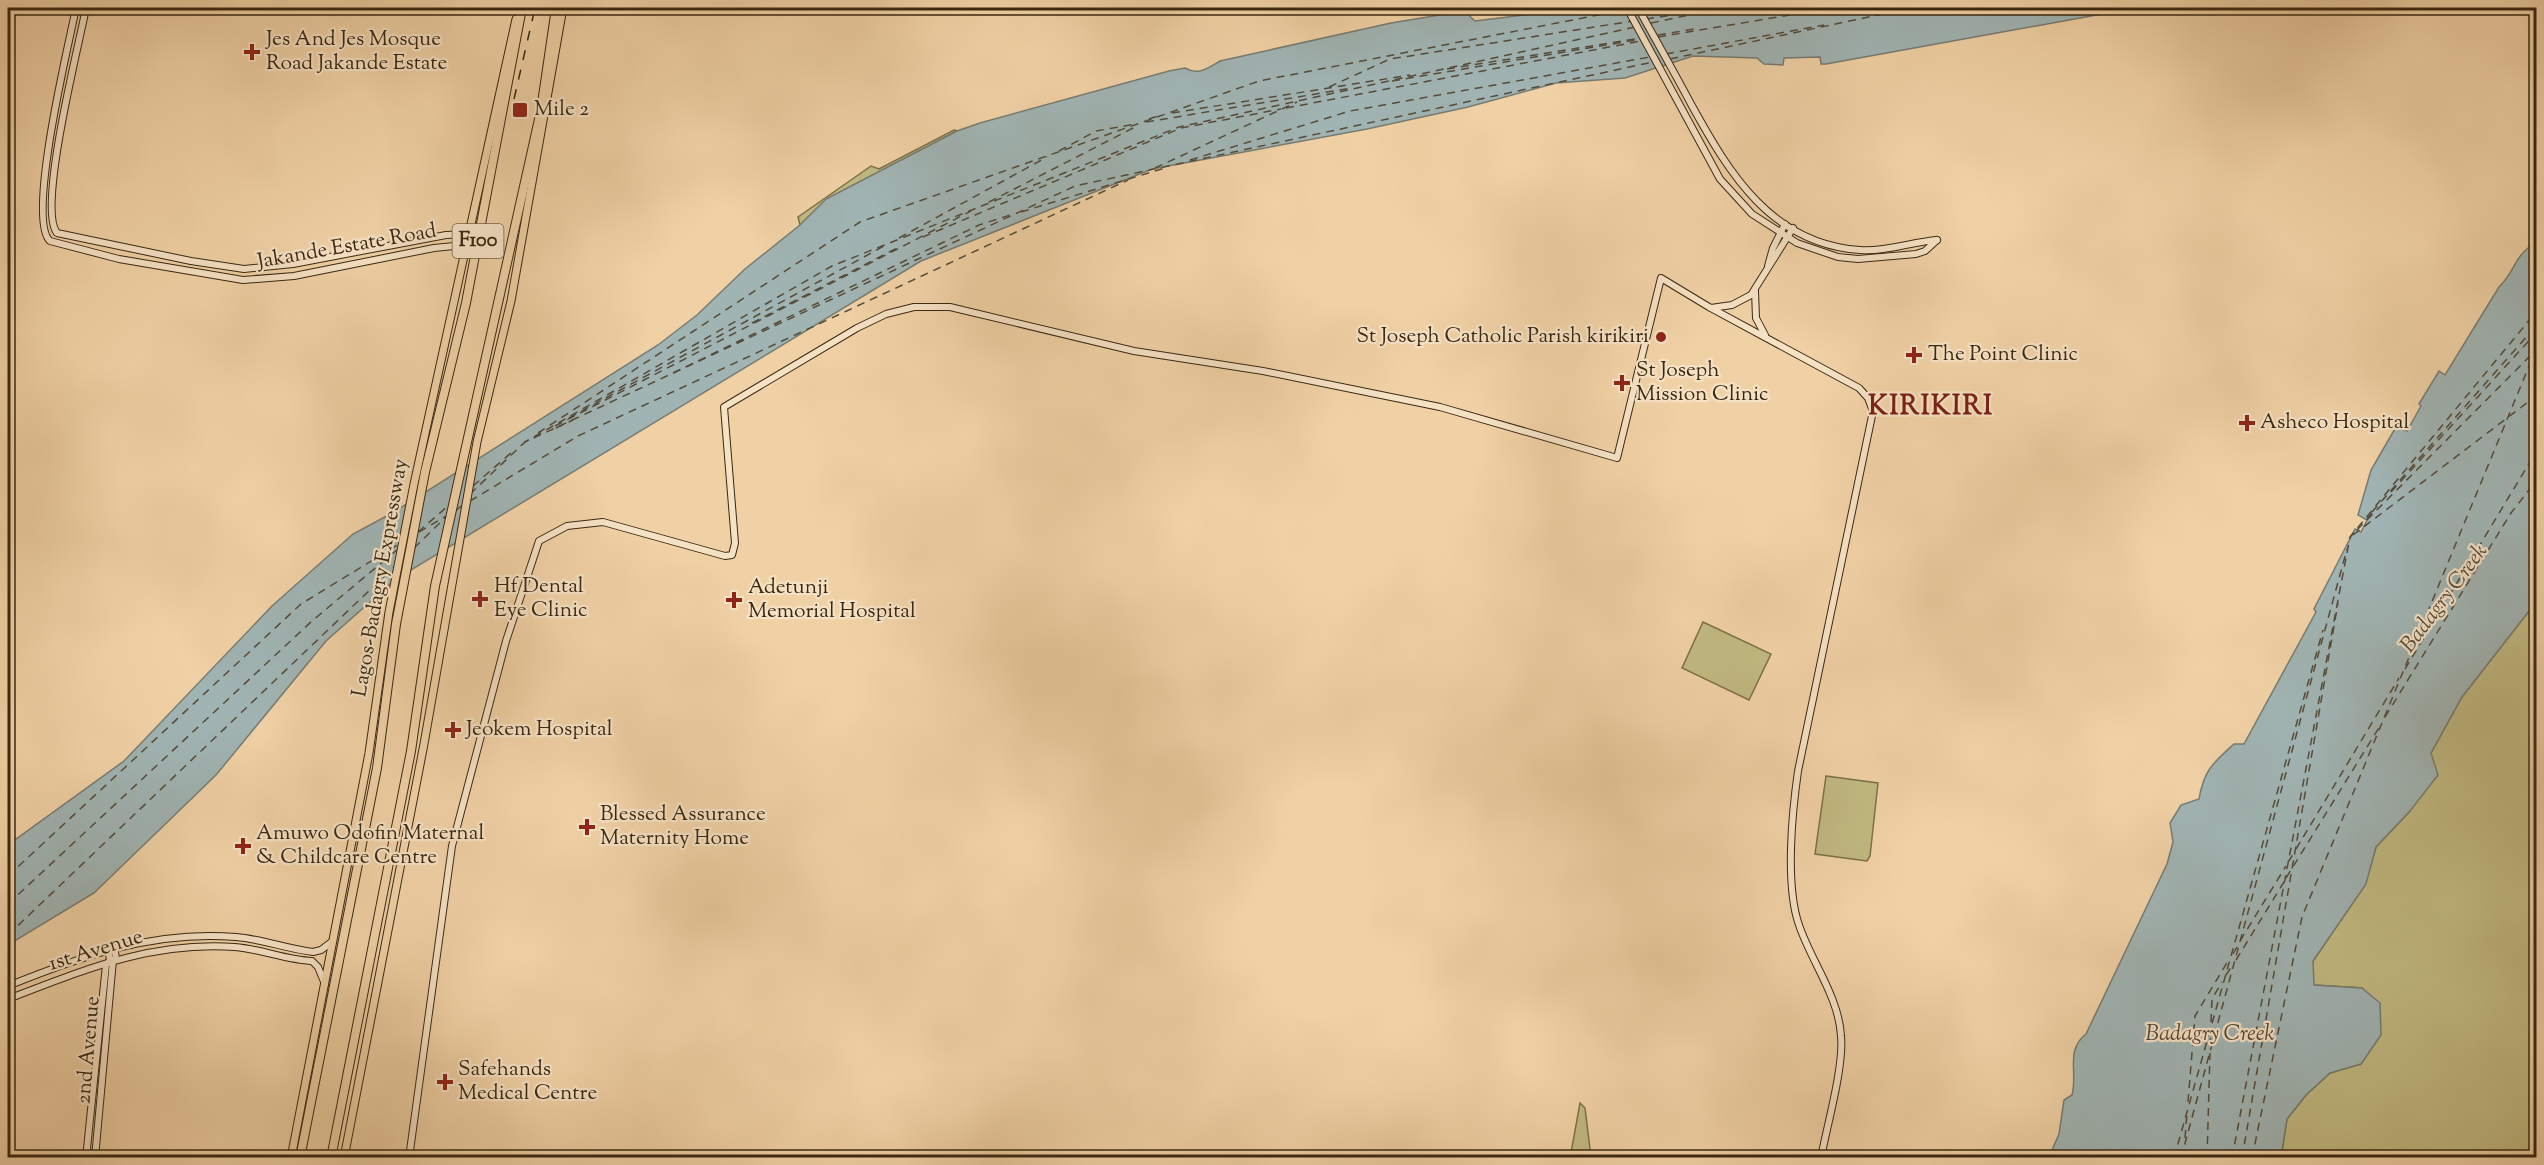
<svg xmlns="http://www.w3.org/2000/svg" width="2544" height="1165" viewBox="0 0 2544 1165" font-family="'Sorts Mill Goudy',serif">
	<rect width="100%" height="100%" fill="#f0d1a5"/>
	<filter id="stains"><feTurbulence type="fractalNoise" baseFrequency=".00333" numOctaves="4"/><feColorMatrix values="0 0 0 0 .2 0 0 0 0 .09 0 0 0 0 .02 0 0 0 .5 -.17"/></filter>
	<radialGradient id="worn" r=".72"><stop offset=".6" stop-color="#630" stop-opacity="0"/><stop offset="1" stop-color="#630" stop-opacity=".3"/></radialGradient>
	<g fill="#c1b981" stroke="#7e7049" stroke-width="1.5">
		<polygon points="954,130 957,131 827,199 800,225 798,217 871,166 879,169"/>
		<polygon points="2536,602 2536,1157 2281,1158 2287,1119 2306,1095 2330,1073 2361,1064 2362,988 2313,985 2313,961 2365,885 2376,847 2410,811 2431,753 2462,697"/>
		<polygon points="1703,622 1771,654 1749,700 1682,668"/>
		<polygon points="1826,776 1878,783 1870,856 1867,861 1815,854"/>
		<polygon points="1580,1103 1585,1108 1591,1157 1560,1157 1571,1153"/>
	</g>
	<g fill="#a0b4b3" stroke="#777c72" stroke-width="1.5">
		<path d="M 1553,8 L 2135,8 L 1826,64 L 1821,64 L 1820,57 L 1784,58 L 1783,65 L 1764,64 L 1757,58 L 1693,56 L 1625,78 L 1556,83 L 1468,107 L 1367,129 L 1152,169 L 921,261 L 396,579 L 326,641 L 216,775 L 94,893 L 8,945 L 8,845 L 124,761 L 272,606 L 353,534 L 394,512 L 658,345 L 697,315 L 745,269 L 800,225 L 826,199 L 957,131 L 980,123 L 1169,71 L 1185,68 C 1198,76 1208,68 1220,61 L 1391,23 L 1464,11 L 1475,21 L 1540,13 Z"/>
		<path d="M 2536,242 L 2536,602 L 2462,697 L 2431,753 L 2438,775 L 2410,811 L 2376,847 L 2366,884 L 2313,961 L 2314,985 L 2362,988 L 2380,1003 L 2381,1035 L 2361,1064 L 2330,1073 L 2306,1095 L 2287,1119 L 2281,1157 L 2049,1157 L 2059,1134 L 2064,1100 L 2072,1095 C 2078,1073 2065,1050 2086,1034 L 2167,864 L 2173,842 L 2170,823 L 2181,805 L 2199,799 C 2204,770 2213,763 2234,744 L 2244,744 L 2316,612 L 2314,609 L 2355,529 L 2361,532 L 2367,520 L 2358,515 L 2371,470 L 2396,427 L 2407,431 L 2421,406 L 2419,404 L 2439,371 L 2445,375 L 2499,287 C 2517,269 2512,258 2536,242 Z"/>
	</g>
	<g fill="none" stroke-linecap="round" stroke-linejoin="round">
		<g stroke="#544b3a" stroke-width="1.5" stroke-dasharray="8 6" stroke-linecap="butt">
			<polyline points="1891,13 1920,8"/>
			<polyline points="1646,19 1713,9"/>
			<polyline points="1651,23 1723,8"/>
			<polyline points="1635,27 1179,127 832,266 525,442 1075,186 1653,62"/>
			<polyline points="1658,35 1694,29"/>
			<polyline points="1658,37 1832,8"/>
			<polyline points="1666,54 1824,25"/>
			<polyline points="1670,59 1911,8"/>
			<polyline points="1447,69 1641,38"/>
			<polyline points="1392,81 1642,39"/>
			<polyline points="1329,87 1390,59 1633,21"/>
			<polyline points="1286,108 1641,41"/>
			<polyline points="1172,113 1410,75"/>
			<polyline points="1149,119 1161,115"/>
			<polyline points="1146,122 1352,88"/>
			<polyline points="1059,151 1096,131 1136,124"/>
			<polyline points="1190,160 1350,111 1650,57"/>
			<polyline points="1155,168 1297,102"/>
			<polyline points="989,202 1137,126"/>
			<polyline points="1021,212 1168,167"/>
			<polyline points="923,237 1181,128 1281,109"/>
			<polyline points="899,238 1047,157"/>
			<polyline points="752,323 899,247"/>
			<polyline points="673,373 979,225 1010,215"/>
			<polyline points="569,418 884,246"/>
			<polyline points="555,426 971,211"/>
			<polyline points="556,428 573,420"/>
			<polyline points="538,433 860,222 1259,81 1624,10"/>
			<polyline points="473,486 512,452"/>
			<polyline points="2391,492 2536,333"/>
			<polyline points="470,494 526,441"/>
			<polyline points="470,501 578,436 1128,180"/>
			<polyline points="455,511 463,505"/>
			<polyline points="2372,512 2536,326"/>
			<polyline points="2367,519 2373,511"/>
			<polyline points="2357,530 2536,350"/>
			<polyline points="418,532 448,506"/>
			<polyline points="419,532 448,515"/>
			<polyline points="2353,535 2536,396"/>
			<polyline points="414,548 447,516"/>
			<polyline points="2405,669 2536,452"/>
			<polyline points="2385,717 2511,513 2536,481"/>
			<polyline points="2296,849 2399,678"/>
			<polyline points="2288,862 2294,853"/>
			<polyline points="8,876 301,604 399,544"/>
			<polyline points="2286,878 2380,726"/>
			<polyline points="8,904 312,621 398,549"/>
			<polyline points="8,935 395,566"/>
			<polyline points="2240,941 2286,866"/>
			<polyline points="2233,954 2238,945"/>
			<polyline points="2236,960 2284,882"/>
			<polyline points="2226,975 2232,966"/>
			<polyline points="2211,1022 2212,999 2222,982"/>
			<polyline points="2210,1046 2211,1029"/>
			<polyline points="2188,1102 2195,1016 2228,961"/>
			<polyline points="2185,1138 2187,1113"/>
			<polyline points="2174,1158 2323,630"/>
			<polyline points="2181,1158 2347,549"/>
			<polyline points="2184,1158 2185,1146"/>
			<polyline points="2207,1158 2210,1053"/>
			<polyline points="2232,1158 2350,537 2536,312"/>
			<polyline points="2242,1158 2338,603"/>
			<polyline points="2252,1158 2302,917 2534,354"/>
		</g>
		<g stroke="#3a2811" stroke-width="8">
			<g id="secondary">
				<path d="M 76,8 C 69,43 26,220 50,241 L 119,259 L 243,280 L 294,276 L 434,248 L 454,246 L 467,251"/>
				<path d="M 86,8 C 79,45 37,209 57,233 L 191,261 L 244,269 L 293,264 L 446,235 L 470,234"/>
				<polyline points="1627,8 1720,179 1752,214 1797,243 1838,257 1858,259 1916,254 1925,251 1937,240"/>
				<path d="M 1638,8 C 1656,40 1674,72 1691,104 C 1729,173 1771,244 1860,250 C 1885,252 1912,242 1937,240"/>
				<polyline points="1768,266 1773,248 1785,224"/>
				<polyline points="1755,291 1756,318 1765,335"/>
				<polyline points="1711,308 1732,305 1751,295 1793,228"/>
				<path d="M 8,986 C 82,956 154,930 236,937 C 262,939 287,949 313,952 L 321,950 L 333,941"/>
				<path d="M 8,999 C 84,970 151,941 235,947 C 261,949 286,960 312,961 L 318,967 L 325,984"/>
				<polyline points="86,1158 106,965 110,960 108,948"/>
				<polyline points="95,1158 113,960 116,958 114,947"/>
				<path d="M 409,1158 L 452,846 L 506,641 L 539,541 L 567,526 L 603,522 L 725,556 L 732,555 L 735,543 L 724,407 L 857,328 L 886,314 L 914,307 L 950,307 L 1134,351 L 1263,371 L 1440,407 L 1617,458 L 1661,278 L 1709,307 L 1859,388 L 1868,398 L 1873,411 L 1798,771 C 1792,813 1785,885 1799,925 C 1811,961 1839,997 1841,1036 C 1844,1067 1827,1125 1821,1158"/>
			</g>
		</g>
		<g stroke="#3a2811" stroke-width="9">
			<g id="primary">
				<polyline points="291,1158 369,753 389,612 414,484 516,19"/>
				<polyline points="344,1158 424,744 477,442 511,301 563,8"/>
			</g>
		</g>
		<g stroke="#3a2811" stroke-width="10">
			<g id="highway">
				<polyline points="300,1158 377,768 396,624 425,472 466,303 522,8"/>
				<polyline points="331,1158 411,751 435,586 541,110 556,8"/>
			</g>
		</g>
		<use href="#secondary" stroke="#f5e1c4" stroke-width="6"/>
		<use href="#primary" stroke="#f0d1a5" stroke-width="7"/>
		<use href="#highway" stroke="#f0d1a5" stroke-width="8"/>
		<polyline stroke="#3a2811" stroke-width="1.5" stroke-dasharray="10 10" stroke-linecap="butt" points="514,99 535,8"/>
	</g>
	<g fill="#8f2418" stroke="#f5e1c4" stroke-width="2">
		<path d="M249 43h6v6h6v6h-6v6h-6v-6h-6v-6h6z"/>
		<rect x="512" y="102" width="16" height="16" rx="3"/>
		<circle cx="1661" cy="337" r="6"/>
		<path d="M1911 346h6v6h6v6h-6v6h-6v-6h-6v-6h6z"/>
		<path d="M1619 374h6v6h6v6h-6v6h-6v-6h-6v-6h6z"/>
		<path d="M2244 414h6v6h6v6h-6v6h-6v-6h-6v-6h6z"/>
		<path d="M477 590h6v6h6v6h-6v6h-6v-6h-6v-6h6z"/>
		<path d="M731 591h6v6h6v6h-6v6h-6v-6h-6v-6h6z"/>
		<path d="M450 721h6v6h6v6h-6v6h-6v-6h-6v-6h6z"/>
		<path d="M584 818h6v6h6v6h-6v6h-6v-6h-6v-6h6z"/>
		<path d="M240 837h6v6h6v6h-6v6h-6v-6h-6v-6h6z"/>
		<path d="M442 1073h6v6h6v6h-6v6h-6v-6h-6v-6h6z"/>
	</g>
	<g text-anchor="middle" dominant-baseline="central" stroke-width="4.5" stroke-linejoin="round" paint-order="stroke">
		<rect fill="#f5e1c4" stroke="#726047" stroke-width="1.5" x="452.5" y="224" width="51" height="34" rx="4.5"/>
		<g font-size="20" font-weight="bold" fill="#3a2811">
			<text x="478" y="241">F100</text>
		</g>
		<g font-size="21" fill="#3a2811" stroke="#f5e1c4" text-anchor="start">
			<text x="266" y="40">Jes And Jes Mosque<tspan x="266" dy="24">Road Jakande Estate</tspan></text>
			<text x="534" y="110">Mile 2</text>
			<text x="1649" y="337" text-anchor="end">St Joseph Catholic Parish kirikiri</text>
			<text x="1928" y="355">The Point Clinic</text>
			<text x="1636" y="371">St Joseph<tspan x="1636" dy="24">Mission Clinic</tspan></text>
			<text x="2260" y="423">Asheco Hospital</text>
			<text x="494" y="587">Hf Dental<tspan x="494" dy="24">Eye Clinic</tspan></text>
			<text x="748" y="588">Adetunji<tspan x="748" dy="24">Memorial Hospital</tspan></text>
			<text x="466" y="730">Jeokem Hospital</text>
			<text x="600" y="815">Blessed Assurance<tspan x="600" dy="24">Maternity Home</tspan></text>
			<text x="256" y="834">Amuwo Odofin Maternal<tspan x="256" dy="24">&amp; Childcare Centre</tspan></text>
			<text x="458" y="1070">Safehands<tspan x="458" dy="24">Medical Centre</tspan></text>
		</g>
		<g font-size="21" fill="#3a2811" stroke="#f5e1c4">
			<text transform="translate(347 247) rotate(-10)">Jakande Estate Road</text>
			<text transform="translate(381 578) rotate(-80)">Lagos-Badagry Expressway</text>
			<text transform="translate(96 951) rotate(-17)">1st Avenue</text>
			<text transform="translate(89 1050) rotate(-85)">2nd Avenue</text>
		</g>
		<g font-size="22" font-style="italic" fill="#544b3a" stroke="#f5e1c4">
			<text transform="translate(2445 599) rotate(-53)">Badagry Creek</text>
			<text x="2210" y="1035">Badagry Creek</text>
		</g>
		<g font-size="27" font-weight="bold" letter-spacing="1.5" fill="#7a1f14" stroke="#f5e1c4">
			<text x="1931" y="407">KIRIKIRI</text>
		</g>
	</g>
	<rect width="2544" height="1165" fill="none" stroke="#f0d1a5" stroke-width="30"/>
	<rect x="9" y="9" width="2526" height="1147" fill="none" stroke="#3a2811" stroke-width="3"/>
	<rect x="15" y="15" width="2514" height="1135" fill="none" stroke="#3a2811" stroke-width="1.5"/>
	<rect width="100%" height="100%" filter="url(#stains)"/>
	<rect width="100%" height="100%" fill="url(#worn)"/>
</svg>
